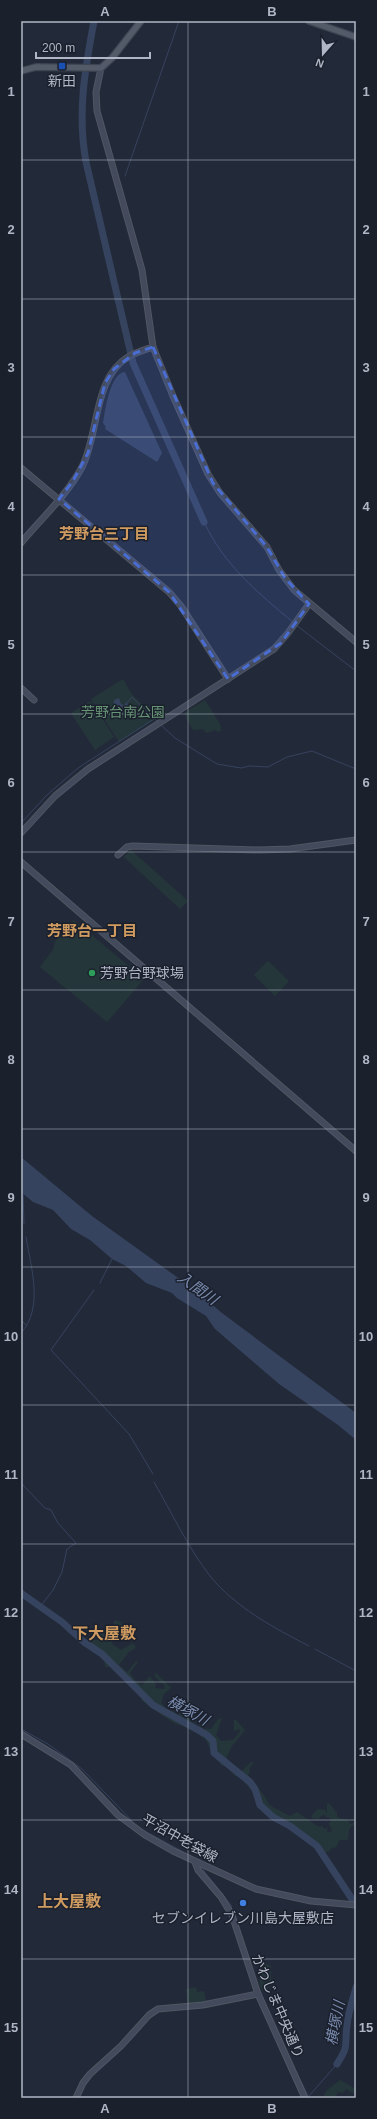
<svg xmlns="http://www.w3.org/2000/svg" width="377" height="2119" viewBox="0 0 377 2119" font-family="Helvetica,'Noto Sans JP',sans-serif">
	<rect width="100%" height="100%" fill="#222938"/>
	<g fill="#25363a">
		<polygon points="123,679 131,693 156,719 119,742 91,699"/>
		<polygon points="205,700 220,724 221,730 219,732 215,730 207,733 202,729 193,730 187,720 185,713 187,711"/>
		<polygon points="91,701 114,737 95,750 71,713"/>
		<polygon points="131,850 188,901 180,909 124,857"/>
		<polygon points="74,920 144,979 107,1022 40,967 53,950 55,941"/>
		<polygon points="268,961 289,981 275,996 254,975"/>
		<path d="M 115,1620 L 121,1622 L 123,1625 L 121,1636 L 112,1642 L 112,1644 L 121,1650 L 133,1643 L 136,1648 L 129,1652 L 119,1665 L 127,1672 L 136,1661 L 138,1662 L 130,1673 L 136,1681 L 142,1685 L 150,1676 L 156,1684 L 155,1688 L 164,1689 L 165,1686 L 154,1676 L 156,1673 L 171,1688 L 164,1694 L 161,1703 L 170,1712 L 173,1711 L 178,1715 L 186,1710 L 190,1710 L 192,1701 L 194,1706 L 190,1713 L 189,1719 L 198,1726 L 202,1725 L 203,1729 L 211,1729 L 218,1719 L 222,1718 L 216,1735 L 221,1741 L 233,1740 L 240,1731 L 239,1729 L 234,1731 L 234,1720 L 236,1720 L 245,1730 L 232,1746 L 226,1759 L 227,1762 L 232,1764 L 232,1766 L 242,1771 L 251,1762 L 254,1763 L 249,1768 L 250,1771 L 248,1775 C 256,1787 264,1792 269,1805 L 290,1816 L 297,1812 L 319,1827 L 322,1826 L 325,1829 L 328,1827 L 327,1831 L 329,1832 L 332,1831 L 329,1824 L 331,1820 L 329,1817 L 326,1817 L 324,1814 L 318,1819 L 312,1818 L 311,1816 L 318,1809 L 325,1810 L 327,1813 L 327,1804 L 329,1803 L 337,1813 L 337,1817 L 348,1820 L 350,1824 L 356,1822 L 356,1824 C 346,1828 350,1832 348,1840 L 340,1840 L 336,1847 L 330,1849 L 329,1852 L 322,1853 L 321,1850 L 318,1850 C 311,1844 293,1827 285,1827 L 281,1822 L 274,1819 L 272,1814 L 269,1816 C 259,1810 259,1799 251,1790 C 248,1786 243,1783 243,1778 L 235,1776 L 226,1766 L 222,1766 L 210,1749 L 206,1740 L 191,1729 L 174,1723 L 160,1714 L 142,1701 L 139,1693 L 124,1675 L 113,1667 L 105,1667 L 104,1658 L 95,1651 L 95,1646 L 86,1639 L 91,1638 L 98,1640 L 99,1636 L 92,1627 L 98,1627 L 106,1634 C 119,1627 110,1629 115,1620 Z"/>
		<path d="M 260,1955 L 262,1963 L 271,1966 L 271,1980 L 269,1981 L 268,1989 L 263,1991 C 259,1988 258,1973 262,1970 L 259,1968 L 256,1961 L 250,1964 L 249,1960 Z"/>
		<polygon points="196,1987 197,1992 204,1991 206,2002 188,2004 186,1989"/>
		<polygon points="340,2080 354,2088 356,2086 356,2093 353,2093 346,2089 343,2093 338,2092 335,2098 323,2098 326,2091"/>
	</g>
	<g fill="#36435f">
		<path d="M 125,372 L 162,453 L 157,462 L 105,429 L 106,427 L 103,423 C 105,411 110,373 125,372 Z"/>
		<polygon points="119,698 121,704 124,705 127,702 129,710 125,713 116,712 113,707 114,700"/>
		<polygon points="21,1157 92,1216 195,1290 222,1313 356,1413 356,1440 338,1425 279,1384 215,1329 206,1316 177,1298 172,1293 146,1283 126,1266 112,1259 90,1240 71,1229 53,1210 33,1202 21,1192"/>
	</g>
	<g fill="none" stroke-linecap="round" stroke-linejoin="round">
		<g stroke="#36435f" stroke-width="1">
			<polyline points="125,176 179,21"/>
			<path d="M 204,522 C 224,565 258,593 294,623"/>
			<polyline points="296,625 356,671"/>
			<polyline points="127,703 132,697 157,721"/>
			<polyline points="161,725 175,738 217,764 241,768 249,766 268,767 287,757 312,751 356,769"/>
			<polyline points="21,823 47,795 78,768 154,719"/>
			<polyline points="23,1192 24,1224"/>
			<polyline points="100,1283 112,1259"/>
			<polyline points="94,1290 51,1350 129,1434 153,1474"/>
			<polyline points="21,1320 27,1326"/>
			<path d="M 21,1333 C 44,1308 31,1268 26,1237"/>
			<path d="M 154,1482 C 172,1513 187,1546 210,1576 C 235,1607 274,1628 309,1646"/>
			<polyline points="21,1483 45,1508 51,1510 58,1523 76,1543 67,1549 62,1572 53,1590 40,1607"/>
			<polyline points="315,1649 356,1671"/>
			<polyline points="21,1729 48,1744 82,1769 135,1824"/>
			<polyline points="139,1828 202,1862"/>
			<polyline points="203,1868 204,1871 231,1905 232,1911"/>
			<polyline points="260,1991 266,2005"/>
			<polyline points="290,2059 309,2098"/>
			<polyline points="309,2096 337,2064"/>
		</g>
		<g stroke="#36435f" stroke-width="7">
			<path d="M 94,21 C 85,69 77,113 86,162 L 133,363 L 204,522"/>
			<polyline points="21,1593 62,1622 84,1642 102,1654 153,1705 207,1735 213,1741 214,1753 250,1782 255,1789 260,1805 273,1817 290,1826 317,1846 352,1899"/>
			<path d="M 337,2064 C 350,2044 344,2047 347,2026 C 348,2013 353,1999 356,1987"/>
		</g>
		<g stroke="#505663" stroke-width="7">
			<g id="secondary">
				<polyline points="101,68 96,92 97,111 142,270 153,347 173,396 208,474 220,493 267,547 279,570 294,590 356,642"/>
				<polyline points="21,468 169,592 181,606 228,679"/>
				<path d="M 21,543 C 41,519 67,495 82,467 C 99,434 93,378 128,357 C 136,352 144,350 153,347"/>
				<polyline points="21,688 34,700"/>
				<polyline points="21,833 55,796 88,769 274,649 288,633 309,604"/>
				<polyline points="118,855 127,847 133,846 259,850 290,849 356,840"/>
				<polyline points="21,862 356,1151"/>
				<polyline points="21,1734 71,1765 118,1815 145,1835 173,1851 256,1889 311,1901 356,1905"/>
				<polyline points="195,1862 198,1870 221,1897 232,1915 258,1994 305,2098"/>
				<polyline points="76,2098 83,2083 90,2074 121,2046 149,2015 158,2009 203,2005 258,1994"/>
			</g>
		</g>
		<g stroke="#3e4452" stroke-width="8">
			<g id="primary">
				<polyline points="309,21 356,37"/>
				<polyline points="21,71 36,67 101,68 112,58 141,21"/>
			</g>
		</g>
		<use href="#secondary" stroke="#434a5b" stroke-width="5"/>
		<use href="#primary" stroke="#535a68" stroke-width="5.5"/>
	</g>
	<path fill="#496dd2" fill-opacity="0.2" stroke="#496dd2" stroke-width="3" stroke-dasharray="8 5" stroke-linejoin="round" d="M 153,347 L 213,483 L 267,547 L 285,578 L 309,604 L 281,643 L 228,679 L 169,592 L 59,499 L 73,481 L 88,453 L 105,383 L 114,369 L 135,353 Z"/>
	<path fill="none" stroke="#b0b6c5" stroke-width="1" stroke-opacity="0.55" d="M 188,21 L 188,2098M 21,160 L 356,160M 21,299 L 356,299M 21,437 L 356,437M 21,575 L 356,575M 21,714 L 356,714M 21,852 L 356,852M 21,990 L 356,990M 21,1129 L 356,1129M 21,1267 L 356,1267M 21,1405 L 356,1405M 21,1544 L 356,1544M 21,1682 L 356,1682M 21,1820 L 356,1820M 21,1959 L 356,1959"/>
	<rect fill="#1a4fb4" stroke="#1b202d" stroke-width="1.5" x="58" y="62" width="8" height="8" rx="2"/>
	<circle fill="#2e9e5b" stroke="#1b202d" stroke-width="1.5" cx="92" cy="973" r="4"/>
	<circle fill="#3f7fe0" stroke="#1b202d" stroke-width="1.5" cx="243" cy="1903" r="4"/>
	<g text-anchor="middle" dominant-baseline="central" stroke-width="3" stroke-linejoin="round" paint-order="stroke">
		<g font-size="14" fill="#b0b6c5" stroke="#1b202d">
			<text x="62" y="81">新田</text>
			<text x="100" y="973" text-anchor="start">芳野台野球場</text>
			<text x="243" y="1918">セブンイレブン川島大屋敷店</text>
		</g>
		<g font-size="14" fill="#689476" stroke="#1b202d">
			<text x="123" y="712">芳野台南公園</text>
		</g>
		<g font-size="14" fill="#b0b6c5" stroke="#1b202d">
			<text transform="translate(180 1838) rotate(29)">平沼中老袋線</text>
			<text transform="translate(278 2006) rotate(67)">かわじま中央通り</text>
		</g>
		<g font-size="15" font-weight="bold" fill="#cf9b60" stroke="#1b202d">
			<text x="104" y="533">芳野台三丁目</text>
			<text x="92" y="930">芳野台一丁目</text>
		</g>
		<g font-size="15" font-style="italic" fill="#798aac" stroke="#1b202d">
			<text transform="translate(198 1288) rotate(35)">入間川</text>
			<text transform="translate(188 1710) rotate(29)">横塚川</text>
			<text transform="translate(335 2023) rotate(-79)">横塚川</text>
		</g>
		<g font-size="16" font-weight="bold" fill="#cf9b60" stroke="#1b202d">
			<text x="104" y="1633">下大屋敷</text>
			<text x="69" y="1901">上大屋敷</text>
		</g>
	</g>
	<rect width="377" height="2119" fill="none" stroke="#1b202d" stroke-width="44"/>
	<g transform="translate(323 54) rotate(200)" stroke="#1b202d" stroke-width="3" paint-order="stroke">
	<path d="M0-3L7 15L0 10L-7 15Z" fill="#b0b6c5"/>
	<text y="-6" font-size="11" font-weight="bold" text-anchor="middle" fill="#b0b6c5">N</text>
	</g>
	<path d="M36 52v6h114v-6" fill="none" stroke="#b0b6c5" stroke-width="2"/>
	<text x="42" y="52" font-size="12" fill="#b0b6c5" stroke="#1b202d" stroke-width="3" paint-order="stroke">200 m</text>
	<rect x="22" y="22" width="333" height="2075" fill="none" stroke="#b0b6c5" stroke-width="1.5"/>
	<g font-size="13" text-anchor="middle" font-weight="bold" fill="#b0b6c5">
		<text x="105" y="16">A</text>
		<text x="272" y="16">B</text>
		<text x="11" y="96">1</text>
		<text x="366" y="96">1</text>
		<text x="11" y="234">2</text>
		<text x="366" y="234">2</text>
		<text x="11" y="372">3</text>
		<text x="366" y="372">3</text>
		<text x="11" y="511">4</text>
		<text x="366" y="511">4</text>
		<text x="11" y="649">5</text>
		<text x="366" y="649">5</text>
		<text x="11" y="787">6</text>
		<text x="366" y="787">6</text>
		<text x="11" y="926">7</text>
		<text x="366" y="926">7</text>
		<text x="11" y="1064">8</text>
		<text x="366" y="1064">8</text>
		<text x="11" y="1202">9</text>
		<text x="366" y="1202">9</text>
		<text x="11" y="1341">10</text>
		<text x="366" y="1341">10</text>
		<text x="11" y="1479">11</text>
		<text x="366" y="1479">11</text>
		<text x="11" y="1617">12</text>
		<text x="366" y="1617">12</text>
		<text x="11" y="1756">13</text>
		<text x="366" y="1756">13</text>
		<text x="11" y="1894">14</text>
		<text x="366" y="1894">14</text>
		<text x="11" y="2032">15</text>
		<text x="366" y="2032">15</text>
		<text x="105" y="2113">A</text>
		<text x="272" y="2113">B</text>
	</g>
</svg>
